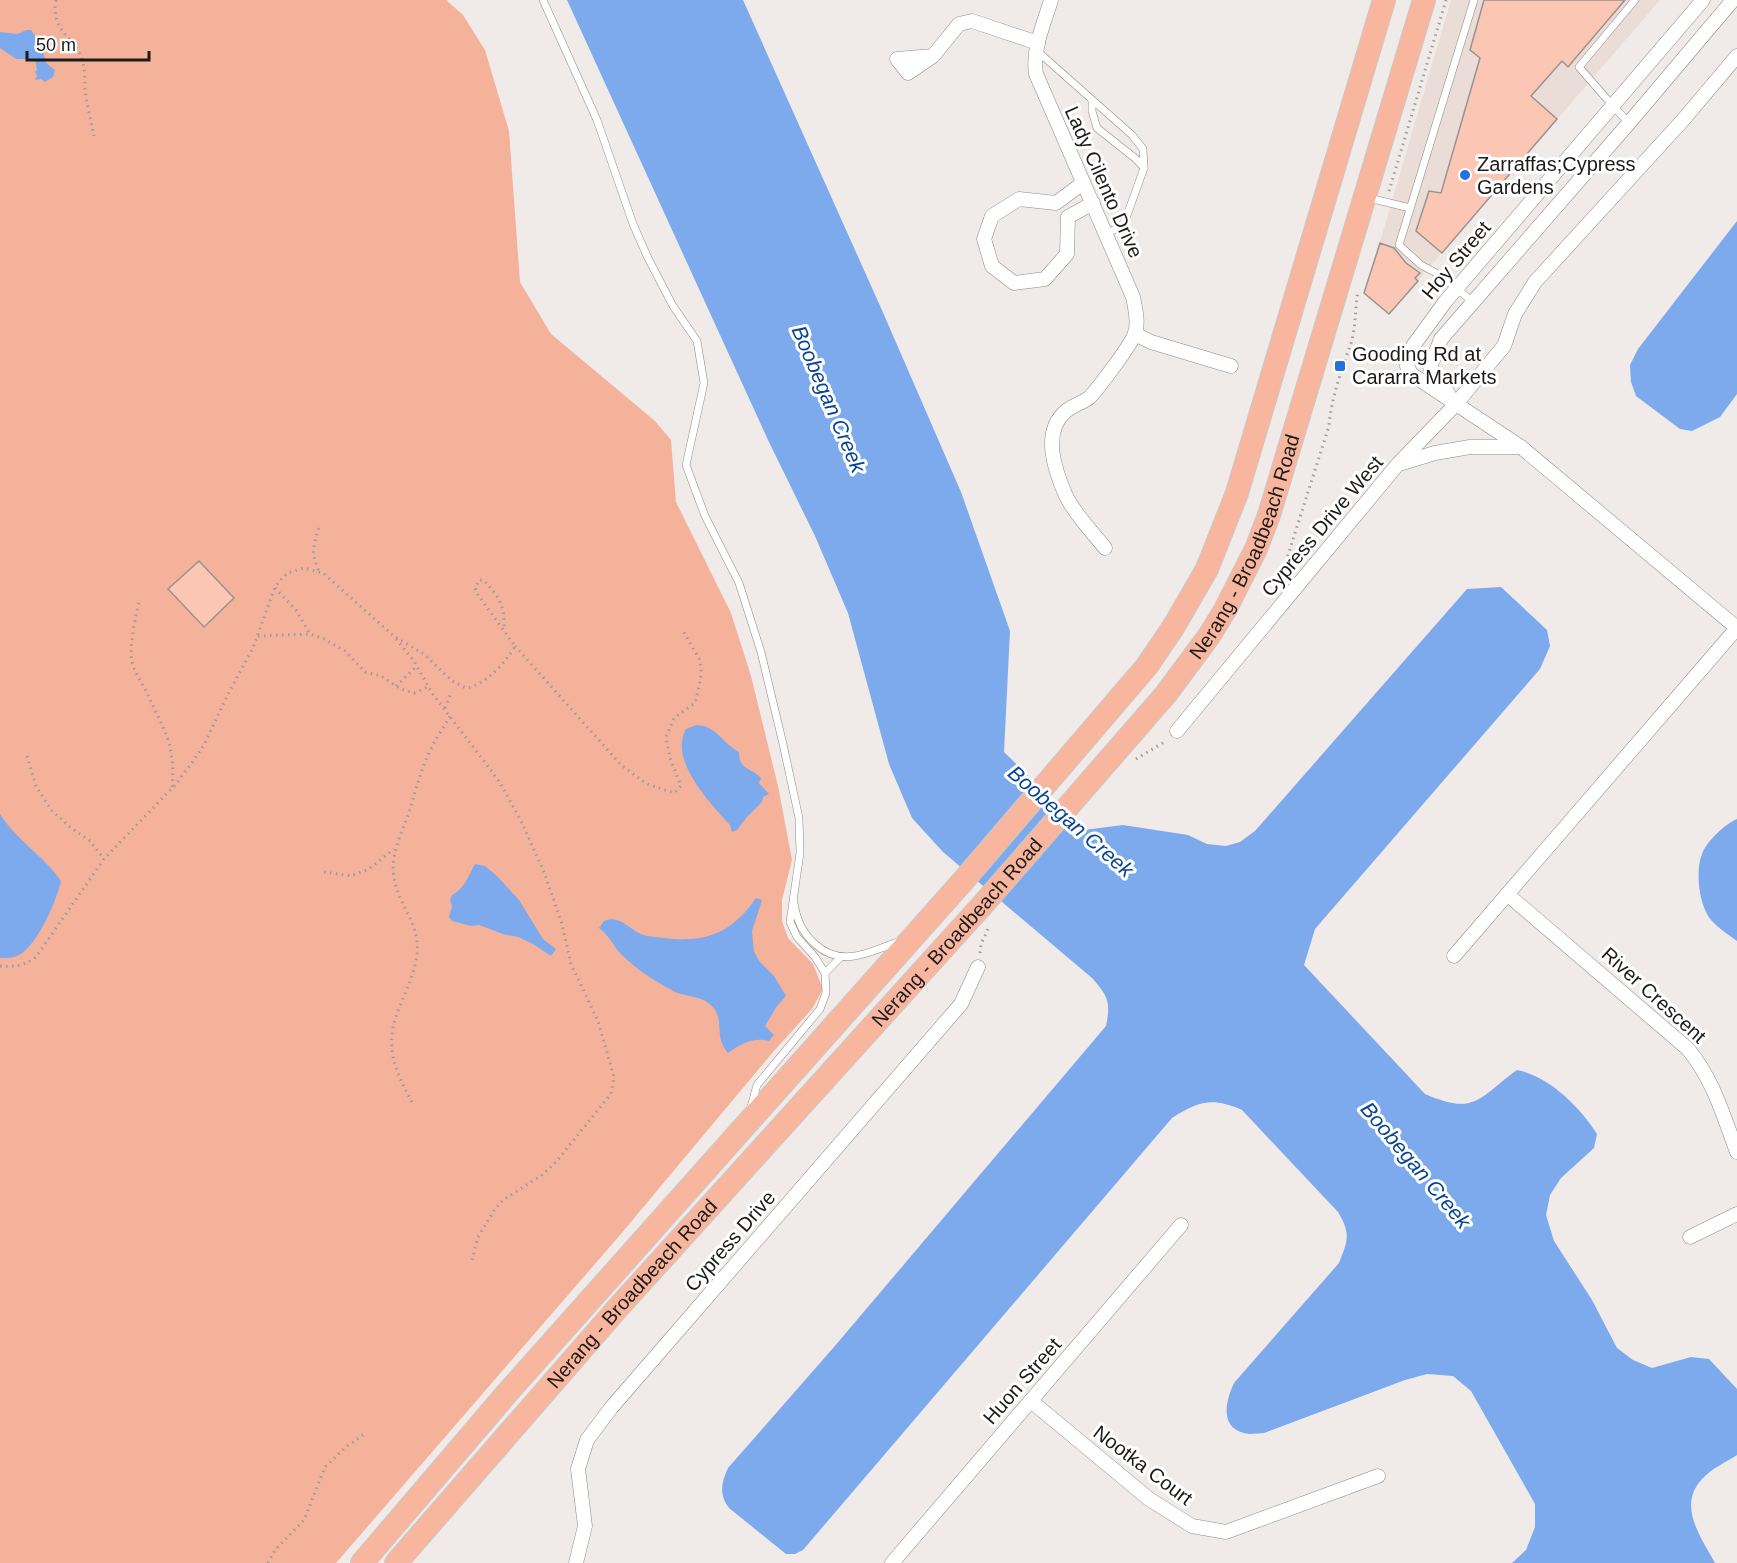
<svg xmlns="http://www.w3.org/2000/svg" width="1737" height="1563" viewBox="0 0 1737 1563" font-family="Helvetica,sans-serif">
	<rect width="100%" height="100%" fill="#f0eae8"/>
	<polygon fill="#eadcd7" points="1451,0 1660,0 1389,314 1365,293"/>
	<polygon fill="#f5b29b" points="0,0 446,0 463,15 485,50 509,131 520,282 551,334 655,421 671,440 676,502 731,613 751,676 778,786 792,860 782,900 782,921 788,938 813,964 823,989 812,1009 773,1052 620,1235 336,1563 0,1563"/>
	<g fill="#7caaed">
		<path d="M 567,0 L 743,0 L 881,308 L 961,492 L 1010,631 L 1004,752 L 1084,830 L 1123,825 L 1188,835 L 1207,844 L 1226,846 L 1240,842 L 1255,831 L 1467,589 L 1501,587 L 1547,630 L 1550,646 L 1540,669 L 1315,929 L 1304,965 L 1425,1094 C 1476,1116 1478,1098 1517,1070 C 1549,1076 1580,1107 1597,1134 L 1594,1148 L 1561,1178 L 1550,1195 L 1546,1215 L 1554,1241 L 1592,1300 L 1617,1348 L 1633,1360 L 1652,1368 L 1691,1357 L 1709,1359 L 1737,1389 L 1737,1455 C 1726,1462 1711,1469 1702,1479 C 1677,1506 1701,1537 1715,1563 L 1512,1563 L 1526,1550 L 1535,1527 L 1535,1504 L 1471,1391 L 1453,1376 L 1427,1374 L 1405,1380 L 1264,1433 C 1258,1433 1249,1435 1244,1433 C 1219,1427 1226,1400 1234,1383 L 1339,1263 C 1348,1240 1351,1234 1338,1212 L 1242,1110 C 1212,1097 1199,1101 1172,1118 L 803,1550 L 795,1554 L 786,1554 L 729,1508 C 719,1495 721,1483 728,1468 L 834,1347 L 1106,1026 C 1111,1002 1108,996 1092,978 L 943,852 L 912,818 L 889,764 L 848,613 L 815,536 L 768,440 Z"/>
		<polygon points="27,30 31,30 42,46 46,63 55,70 53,77 45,82 41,79 35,80 37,76 35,72 37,70 35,59 16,59 0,48 0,32 17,34"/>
		<polygon points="1737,221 1737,394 1720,417 1692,431 1680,429 1636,396 1631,382 1630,365 1638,349"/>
		<path d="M 697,725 C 717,726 723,744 739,752 C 739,771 751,767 761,778 L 759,783 L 769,794 L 763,797 L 762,802 L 746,818 L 737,830 L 732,832 L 730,825 C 711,804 668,760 686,729 Z"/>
		<path d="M 0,814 C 16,840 44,856 61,881 C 57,900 37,946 19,955 C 14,958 6,958 0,958 Z"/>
		<path d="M 1737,819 L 1737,941 C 1729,935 1718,928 1712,921 C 1699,907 1695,871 1702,854 C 1706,842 1726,823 1737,819 Z"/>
		<path d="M 475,864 L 485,866 L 498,877 L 519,900 L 543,939 L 556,949 L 551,956 L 533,944 L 518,937 L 503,934 L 479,925 L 471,926 L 452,921 L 449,917 L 452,906 L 450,900 L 452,895 C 464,889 469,875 475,864 Z"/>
		<path d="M 756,898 L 762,900 L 752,931 L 754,952 L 760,962 L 774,976 L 786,996 L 777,1006 L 765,1026 L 774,1035 L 769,1041 C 753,1037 741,1044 728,1053 C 714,1036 724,1024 715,1010 C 706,995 687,998 673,991 C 655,981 634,968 620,953 C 612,944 609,935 599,928 L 604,921 C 619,914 629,929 641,934 C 648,937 657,937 664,938 C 706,943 732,933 756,898 Z"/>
	</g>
	<g fill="#fbc6b3" stroke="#989391" stroke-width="1.5">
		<polygon points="1484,0 1625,0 1568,67 1562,61 1531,96 1557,119 1442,253 1416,231 1429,191 1441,193 1480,58 1470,50"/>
		<polygon points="1380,243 1394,248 1406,263 1420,273 1415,278 1418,281 1389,314 1364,293"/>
		<polygon points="199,561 234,598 204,627 168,589"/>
	</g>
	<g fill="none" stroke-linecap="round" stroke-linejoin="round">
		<g stroke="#8f8988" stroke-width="8">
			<g id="lane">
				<polyline points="543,0 597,120 633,224 648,258 673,306 697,341 704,383 686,465 705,516 739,583 761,652 783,744 799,818 800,853 790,922 797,937 815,957 825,973 826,993 820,1009 757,1085 751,1107"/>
				<polyline points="1036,50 1132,135 1143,149 1144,168 1125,221 1121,226 1106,234"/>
				<polyline points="1092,100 1092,111 1097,128 1136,159 1144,168"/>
				<polyline points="1629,123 1613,106 1579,67 1635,0"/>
				<polyline points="1369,198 1410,208"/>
				<polyline points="1473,302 1440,275 1421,265 1399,245 1474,0"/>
				<path d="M 794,903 C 797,921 802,932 815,944 C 842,969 871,951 900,941"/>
				<polyline points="825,973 841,957"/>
			</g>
		</g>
		<g stroke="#8f8988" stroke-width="15">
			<g id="street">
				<path d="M 1051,0 C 1044,24 1032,49 1036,74 L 1133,297 C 1135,308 1139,322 1135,333 C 1132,344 1099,387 1090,397 C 1083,403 1073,405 1066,411 C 1041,432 1055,471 1066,496 C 1074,513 1093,533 1105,548"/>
				<polyline points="1703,0 1445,302 1413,346 1407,366 1411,374 1521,447 1737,628"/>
				<polyline points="933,56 897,59 908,73 933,56 959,24 972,21 1038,43"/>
				<polyline points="1083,183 1056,203 1019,199 992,216 984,239 992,266 1014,283 1045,279 1067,254 1068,217 1093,203"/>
				<polyline points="1135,334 1151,342 1231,366"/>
				<polyline points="1449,395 1430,367 1441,339 1629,123 1733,0"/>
				<polyline points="1399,464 1435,453 1470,447 1521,447"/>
				<polyline points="1177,731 1398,464 1455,405 1504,346 1515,314 1535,282 1683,120 1737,56"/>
				<path d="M 1507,894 L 1688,1049 C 1714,1081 1723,1115 1737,1152"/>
				<polyline points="1454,956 1737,628"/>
				<polyline points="1690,1237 1737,1214"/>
				<polyline points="1031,1401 1149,1499 1192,1526 1226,1532 1378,1476"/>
				<polyline points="576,1563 585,1526 578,1469 587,1440 611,1408 961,1004 978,967"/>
				<polyline points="892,1563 1181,1225"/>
			</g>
		</g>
		<g stroke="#c9c8c8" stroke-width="24">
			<g id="primary">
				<polyline points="362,1563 508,1392 963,881 1147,666 1174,626 1207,569 1237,493 1384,0"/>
				<path id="s1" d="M 396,1563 L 616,1310 L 986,901 L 1166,694 L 1209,636 L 1225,610 L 1256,549 L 1269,515 L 1424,0"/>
			</g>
		</g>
		<g stroke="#9f9b99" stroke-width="3" stroke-dasharray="1.5 4.5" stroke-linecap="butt">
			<path d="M 56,0 C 51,32 72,34 81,57 C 86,68 84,79 85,90 C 87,105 91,121 94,136"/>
			<polyline points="1389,191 1446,0"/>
			<path d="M 319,528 C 313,545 311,555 319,571"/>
			<path d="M 1284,579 L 1282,574 L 1329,426 C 1331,398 1342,370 1351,343 C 1356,327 1355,308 1358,291"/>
			<polyline points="275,588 296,610 310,634"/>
			<path d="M 139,603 C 135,618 129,647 132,662 C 135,673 141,681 146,691 C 163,729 176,743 172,787"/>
			<polyline points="258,636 310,634 324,639 345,651 365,672 381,676 401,689 414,693 428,687"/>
			<polyline points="396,639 414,661 432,693 499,781 521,821 544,872 562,924 571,964 598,1021 614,1077 611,1094 556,1162 542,1175 503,1200 495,1209 478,1237 472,1260"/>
			<polyline points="515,646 621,765 647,784 674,793 681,786 670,758 666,737 674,718 695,703 700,682 701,671 700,660 683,631"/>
			<polyline points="396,686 417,666"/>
			<polyline points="445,708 451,693"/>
			<polyline points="27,756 36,786 51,810 70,827 90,841 104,859"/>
			<polyline points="1136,759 1166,741"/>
			<polyline points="324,872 351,876 369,869 394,849"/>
			<polyline points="980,953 981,944 988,929"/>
			<path d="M 0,966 C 15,967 24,966 36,957 L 104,859 L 176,784 L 191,764 L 204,745 L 228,694 L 253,648 L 275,587 L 283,577 L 288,573 L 304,568 L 323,573 L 395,637 L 424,654 L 452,681 L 466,688 C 485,685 506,663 515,646 L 478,595 L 475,588 L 479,580 L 483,580 C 500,596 505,607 504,630"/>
			<path d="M 412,1102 C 395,1071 384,1046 398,1011 C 405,992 414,976 417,955 C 420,921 399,908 394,878 C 390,854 402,833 409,812 C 416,790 421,768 432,747 C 437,736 445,726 450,716"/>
			<polyline points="268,1563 275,1550 304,1520 325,1467 346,1447 366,1433"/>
		</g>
		<use href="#lane" stroke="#fff" stroke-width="7"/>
		<use href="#street" stroke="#fff" stroke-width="14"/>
		<use href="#primary" stroke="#f9b69e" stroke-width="22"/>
	</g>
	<g fill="#2372dd" stroke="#fff" stroke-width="2">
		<circle cx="1465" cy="175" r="6"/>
		<rect x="1334" y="360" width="12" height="12" rx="3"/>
	</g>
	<g text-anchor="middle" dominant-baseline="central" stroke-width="6" stroke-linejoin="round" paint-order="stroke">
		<g font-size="20" fill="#1d1b1a" stroke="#fff" text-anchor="start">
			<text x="1477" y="164">Zarraffas;Cypress<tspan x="1477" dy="23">Gardens</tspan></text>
			<text x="1352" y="354">Gooding Rd at<tspan x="1352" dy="23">Cararra Markets</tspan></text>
		</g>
		<g font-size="20" fill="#1d1b1a" stroke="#fff">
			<text transform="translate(1104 182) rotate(66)">Lady Cilento Drive</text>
			<text transform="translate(1456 260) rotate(-50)">Hoy Street</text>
			<text transform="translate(1322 526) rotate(-50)">Cypress Drive West</text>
			<text stroke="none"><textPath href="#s1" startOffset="1330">Nerang - Broadbeach Road</textPath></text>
			<text stroke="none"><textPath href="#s1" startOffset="844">Nerang - Broadbeach Road</textPath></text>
			<text transform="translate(1654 995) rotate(42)">River Crescent</text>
			<text transform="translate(730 1241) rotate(-49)">Cypress Drive</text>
			<text stroke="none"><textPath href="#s1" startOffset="358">Nerang - Broadbeach Road</textPath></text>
			<text transform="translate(1022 1381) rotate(-49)">Huon Street</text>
			<text transform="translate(1143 1465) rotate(37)">Nootka Court</text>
		</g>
		<g font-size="21" font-style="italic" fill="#074491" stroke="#fff">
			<text transform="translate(829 399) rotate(67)">Boobegan Creek</text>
			<text transform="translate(1071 821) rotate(41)">Boobegan Creek</text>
			<text transform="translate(1416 1165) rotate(50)">Boobegan Creek</text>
		</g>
	</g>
	<path d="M27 51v9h122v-9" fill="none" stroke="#1d1b1a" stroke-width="3"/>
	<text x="36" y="51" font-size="18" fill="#1d1b1a" stroke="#ffffff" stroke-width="4.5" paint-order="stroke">50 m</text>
</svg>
